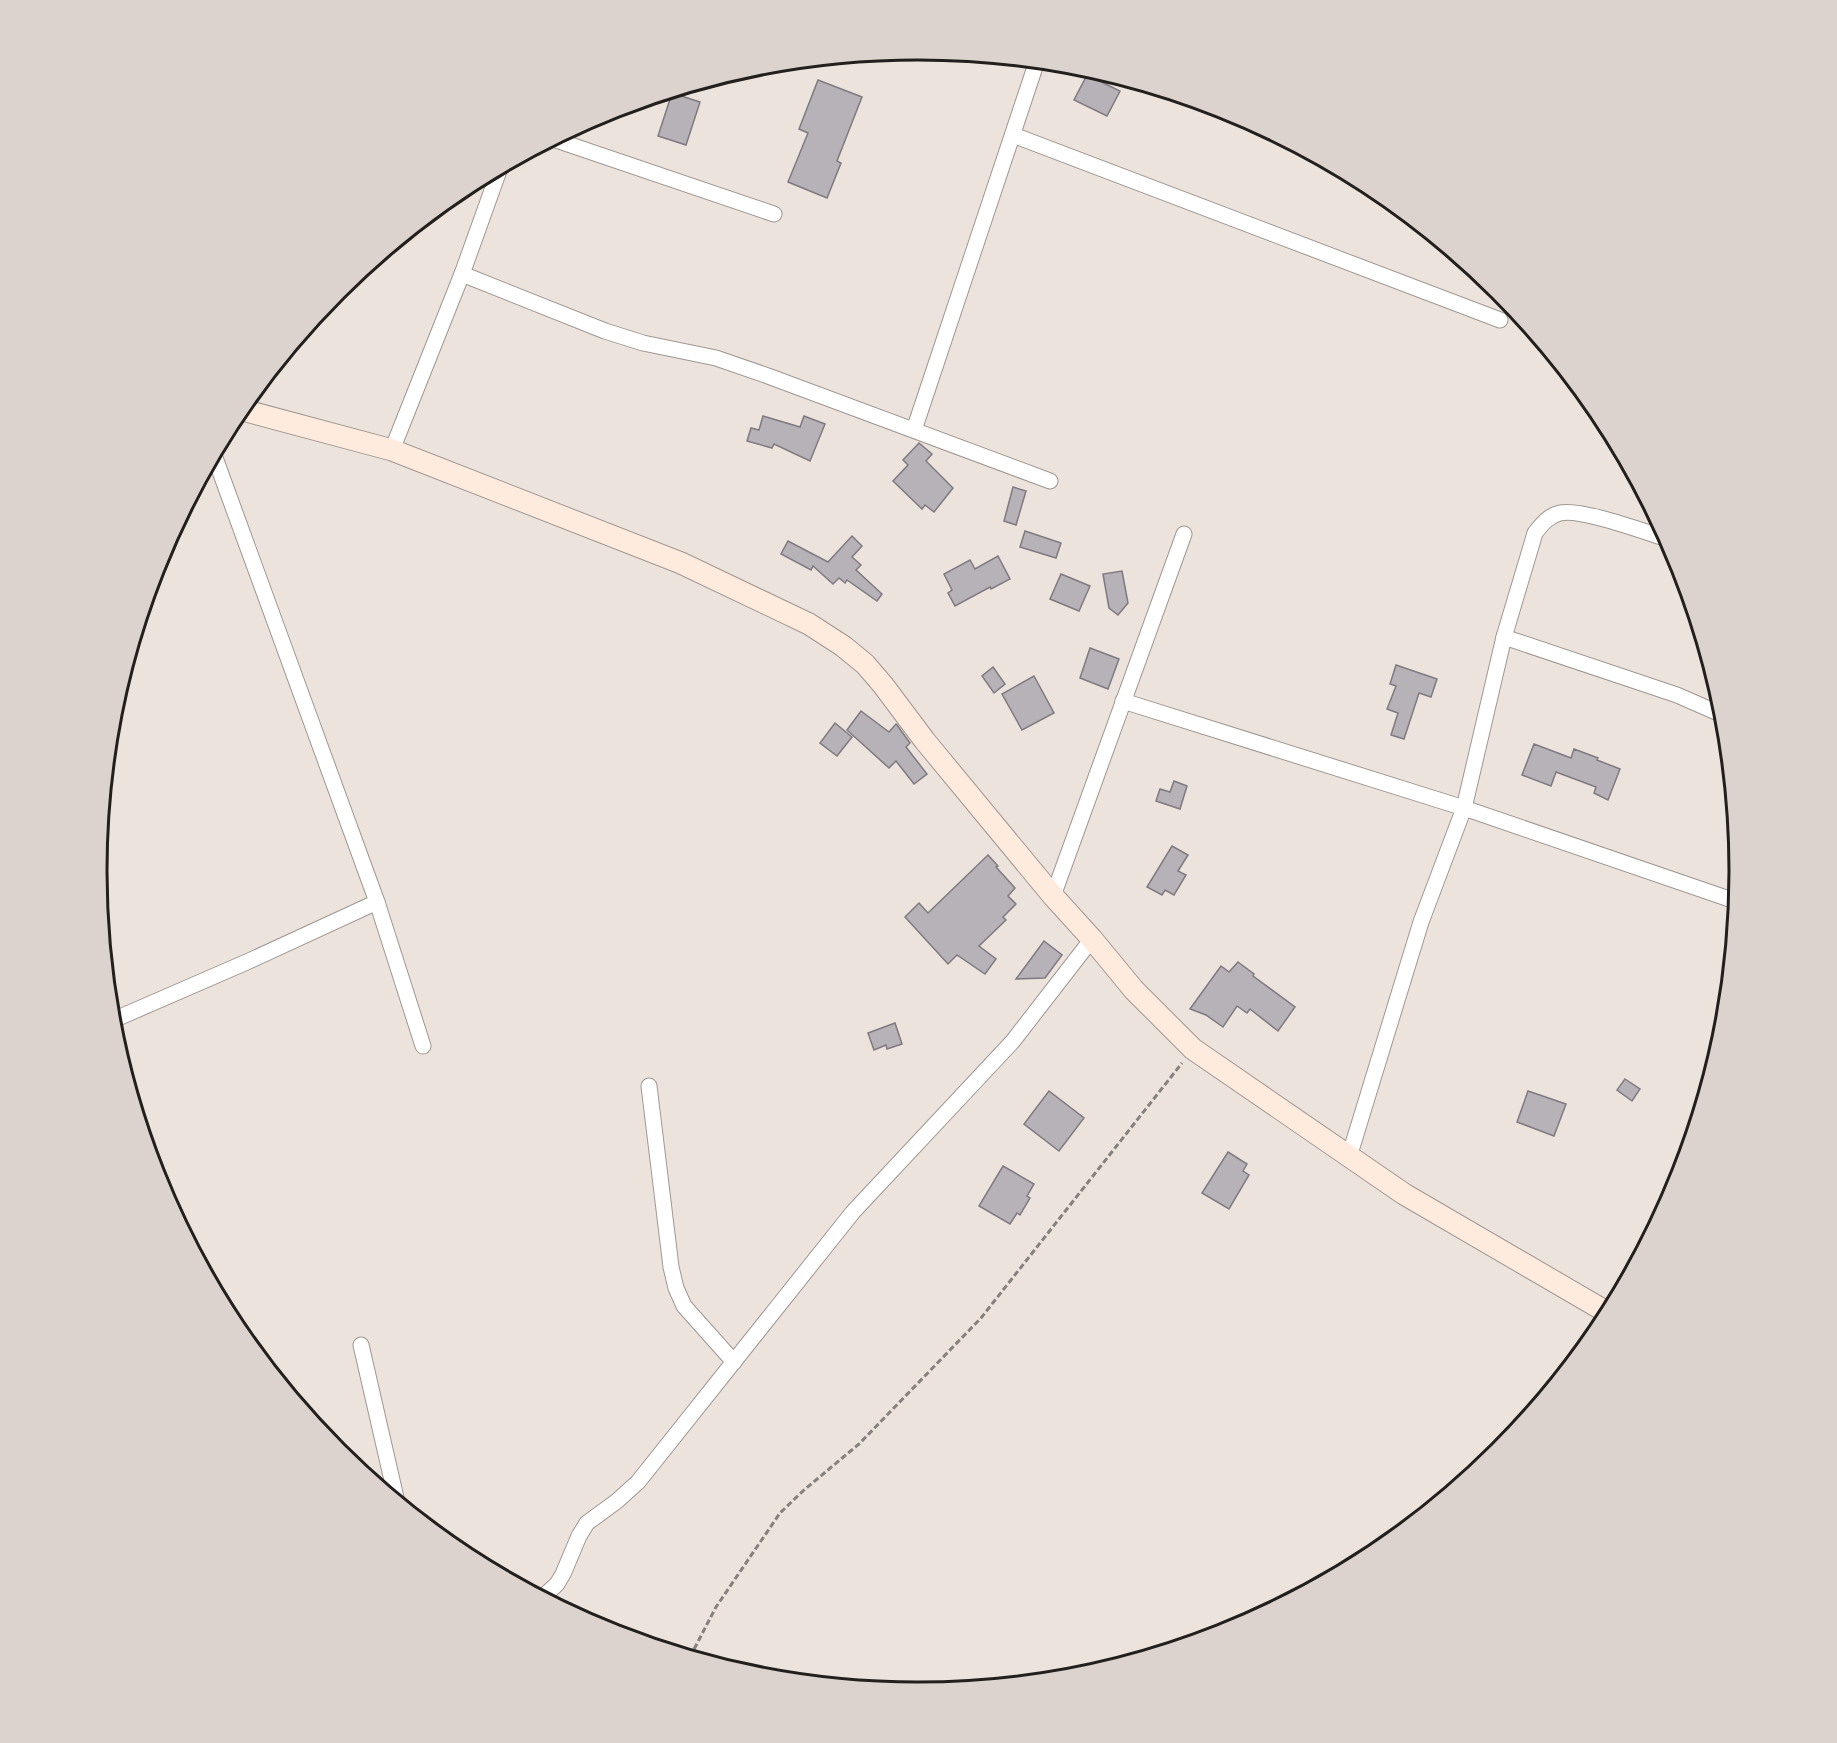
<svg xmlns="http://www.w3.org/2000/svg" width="1837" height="1743" viewBox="0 0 1837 1743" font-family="'Archivo Narrow',sans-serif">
	<rect width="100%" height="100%" fill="#ece3dd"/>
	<g fill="#b7b1b8" stroke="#7f7980" stroke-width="1.5">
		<polygon points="1087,75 1120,91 1107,116 1074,100"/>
		<polygon points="818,80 862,97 837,161 841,163 827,198 788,182 808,133 799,129"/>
		<polygon points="672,93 700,102 686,145 658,136"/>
		<polygon points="763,416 800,427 804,416 825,424 810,461 774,444 772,448 747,441 751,428 759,430"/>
		<polygon points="919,443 932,454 926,461 953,488 934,512 925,505 922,509 893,481 908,465 903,460"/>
		<polygon points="1013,487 1026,491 1016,525 1004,521"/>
		<polygon points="1025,531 1061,543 1056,558 1020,547"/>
		<polygon points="852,536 862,546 852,557 861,565 856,570 882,594 877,601 847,580 845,583 839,578 833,584 813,566 811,570 781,554 788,541 828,562"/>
		<polygon points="998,556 1010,579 991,589 990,587 955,606 948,593 952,590 944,574 970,560 975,569"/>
		<polygon points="1122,571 1128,603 1118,615 1109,608 1103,574"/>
		<polygon points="1061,574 1090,586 1079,611 1050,599"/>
		<polygon points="1090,648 1119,659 1108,689 1080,678"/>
		<polygon points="1396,665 1437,679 1431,697 1419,693 1404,739 1391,735 1398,713 1387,709 1396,686 1390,684"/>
		<polygon points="993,667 1005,684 994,693 982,676"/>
		<polygon points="1034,676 1054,713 1022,730 1002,694"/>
		<polygon points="861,711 889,732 896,724 897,725 910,743 906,747 927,774 914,784 896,761 889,768 847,730"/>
		<polygon points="835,723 852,737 837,756 820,743"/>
		<polygon points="1534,744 1571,758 1574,749 1598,758 1597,760 1620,769 1608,800 1594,793 1596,787 1556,772 1551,786 1522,775"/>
		<polygon points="1174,781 1187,786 1180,809 1156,801 1160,789 1170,792"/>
		<polygon points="1172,846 1188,855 1178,871 1186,875 1174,895 1165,890 1162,895 1147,887"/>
		<polygon points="988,855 998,866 996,867 1015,888 1008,896 1016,904 1003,917 1006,920 979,946 996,959 985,974 957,955 948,964 905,917 919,903 928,913"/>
		<polygon points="1044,941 1062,955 1045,978 1016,979"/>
		<polygon points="1238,962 1254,974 1253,976 1295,1007 1278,1031 1250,1009 1247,1013 1237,1006 1223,1027 1206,1015 1190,1009 1221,966 1229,972"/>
		<polygon points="895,1023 902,1044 887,1049 886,1045 874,1050 868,1033"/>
		<polygon points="1625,1079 1640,1089 1632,1101 1617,1090"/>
		<polygon points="1049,1091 1084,1118 1059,1151 1024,1124"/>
		<polygon points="1528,1091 1566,1104 1554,1136 1517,1122"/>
		<polygon points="1228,1152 1247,1164 1243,1171 1249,1175 1229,1209 1202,1193"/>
		<polygon points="1003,1166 1034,1184 1027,1196 1030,1198 1020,1215 1017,1213 1010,1224 979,1206"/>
	</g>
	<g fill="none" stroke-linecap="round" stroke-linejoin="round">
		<g stroke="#a09792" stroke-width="17">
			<g id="street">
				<polyline points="1013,135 1500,320"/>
				<polyline points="553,139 774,214"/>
				<polyline points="462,274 605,331 643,343 716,358 768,376 1050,481"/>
				<polyline points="914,430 1037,61"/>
				<polyline points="392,450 462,274 500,168"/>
				<polyline points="214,455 377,902 423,1046"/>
				<polyline points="1504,637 1677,695 1725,716"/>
				<polyline points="1123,701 1464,808 1738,902"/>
				<polyline points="1053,896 1184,534"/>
				<polyline points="111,1021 249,961 377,902"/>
				<polyline points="649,1086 671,1267 676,1288 684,1306 734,1362"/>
				<path d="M 1349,1157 L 1421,922 L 1464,808 L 1504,637 L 1535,533 C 1542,524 1548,516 1560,513 C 1581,508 1645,532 1668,539"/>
				<polyline points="361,1345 397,1502"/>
				<polyline points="542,1598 557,1584 563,1574 579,1536 587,1523 617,1501 638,1482 853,1212 1013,1041 1092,939"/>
			</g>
		</g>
		<g stroke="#a09792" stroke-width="23">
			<polyline id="secondary" points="239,409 392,450 681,563 809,624 843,646 865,664 883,685 925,741 1053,896 1092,939 1134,990 1193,1049 1404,1194 1610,1314"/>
		</g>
		<polyline stroke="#87817d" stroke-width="3" stroke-dasharray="6 3" stroke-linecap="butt" points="690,1657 716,1607 780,1513 804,1490 859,1444 981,1318 1182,1063"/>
		<use href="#street" stroke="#fff" stroke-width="15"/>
		<use href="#secondary" stroke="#ffebde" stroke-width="21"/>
	</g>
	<path d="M0 0H1837V1743H0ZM107 871a811 811 0 1 1 1622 0a811 811 0 1 1-1622 0Z" fill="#dcd3ce" fill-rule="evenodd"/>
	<path fill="none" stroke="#221f1d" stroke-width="3" d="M107 871a811 811 0 1 1 1622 0a811 811 0 1 1-1622 0Z"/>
</svg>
